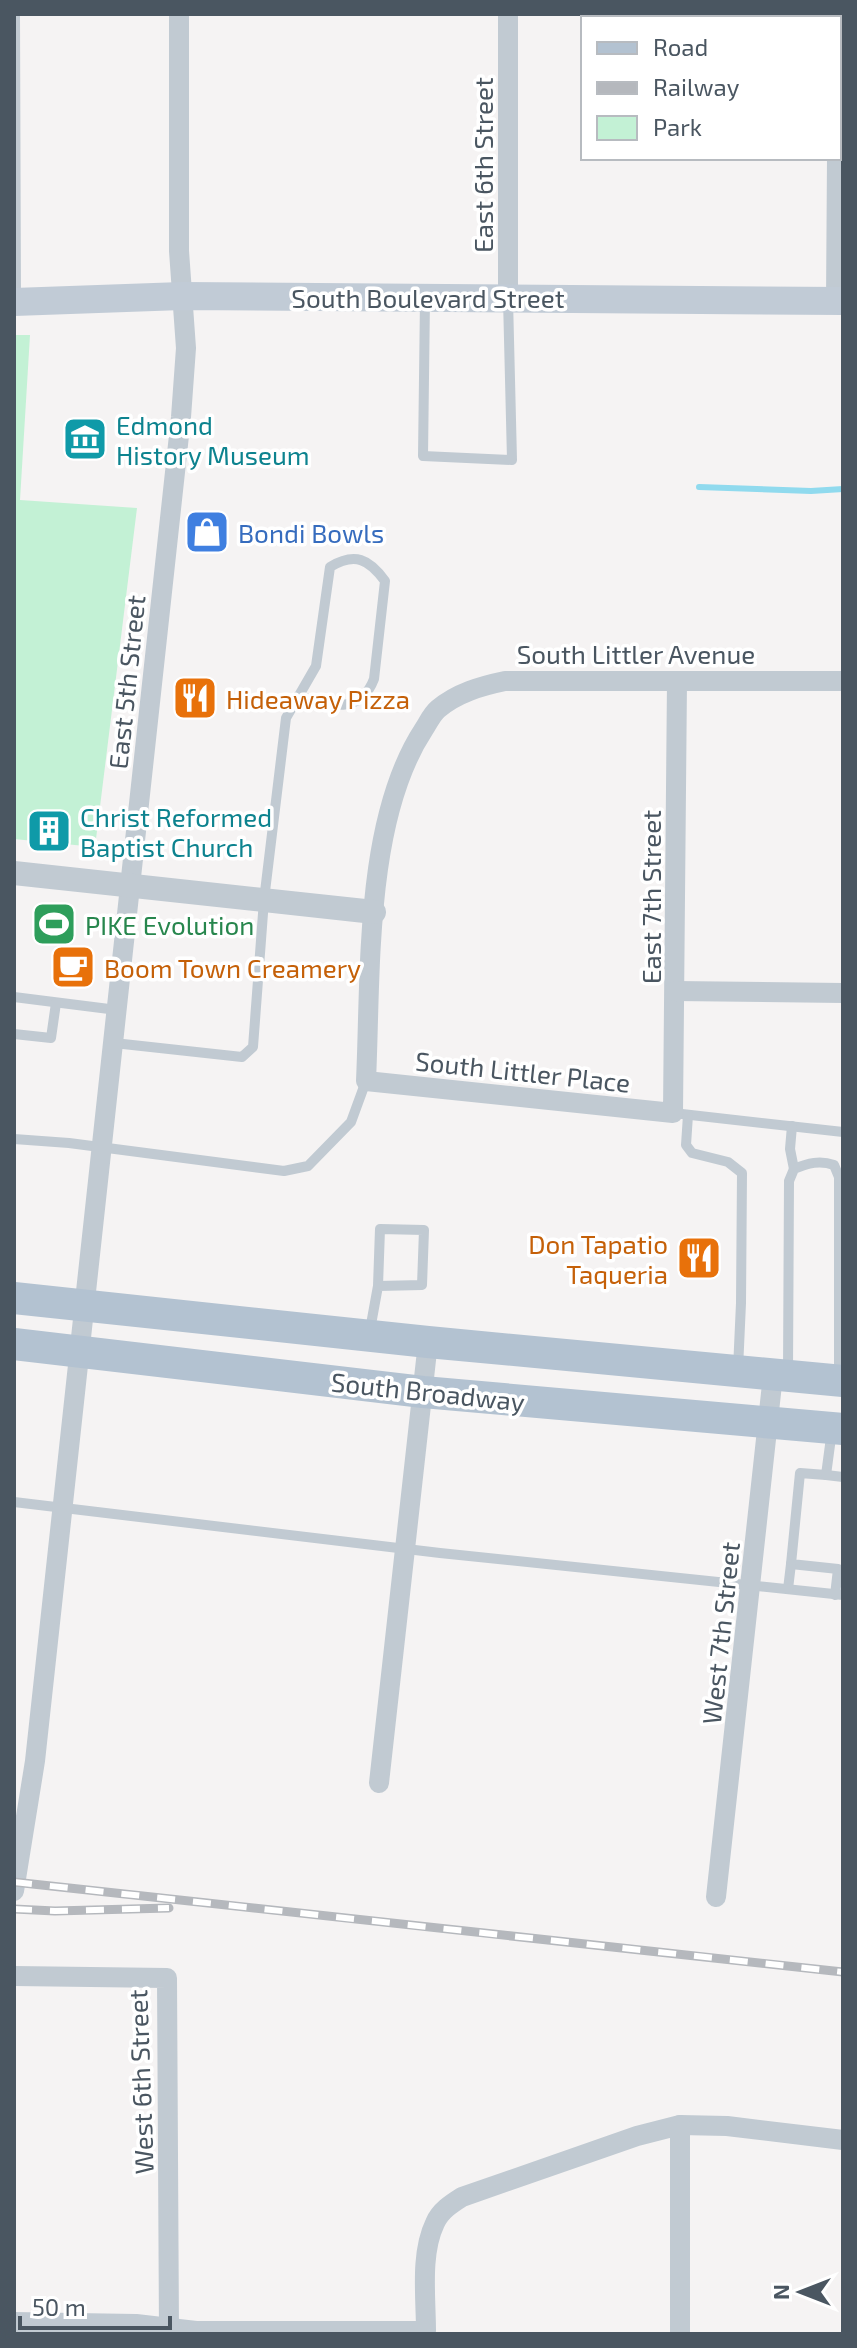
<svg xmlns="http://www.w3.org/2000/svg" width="857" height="2348" viewBox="0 0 857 2348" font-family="'Exo 2',sans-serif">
	<rect width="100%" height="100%" fill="#f5f3f3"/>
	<polygon fill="#c3f1d5" points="14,335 30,335 20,500 137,508 95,847 14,839"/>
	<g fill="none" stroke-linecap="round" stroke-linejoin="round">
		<polyline stroke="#90daee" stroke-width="6" points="699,487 811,491 843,489"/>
		<g stroke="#c1cad2" stroke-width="10">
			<polyline points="15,14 16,300"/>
			<polyline points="425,299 423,456 512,460 508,299"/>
			<polyline points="14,997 117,1010"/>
			<polyline points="14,1034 51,1038 56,1003"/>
			<path d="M 114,1043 L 242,1057 L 253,1047 L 264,900 L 286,718 L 316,666 L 330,567 C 355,552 369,559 385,581 L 374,679 C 360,716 328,705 298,696"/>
			<polyline points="682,1114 843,1132"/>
			<polyline points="688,1115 686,1145 692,1153 728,1162 742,1173 741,1303 738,1369"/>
			<polyline points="792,1126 790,1149 794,1169"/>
			<polyline points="14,1139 69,1143 284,1171 308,1166 351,1122 366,1081"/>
			<polyline points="370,1330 378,1286 380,1229 424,1230 422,1285 378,1286"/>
			<path d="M 788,1372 L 789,1181 L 794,1169 C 808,1163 820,1160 834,1165 L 839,1177 L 839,1378"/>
			<polyline points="832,1430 826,1475 800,1473 791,1564 838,1569 835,1595"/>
			<polyline points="826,1475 843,1477"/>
			<polyline points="14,1502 440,1553 843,1595"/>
			<polyline points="788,1589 791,1564"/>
		</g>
		<g stroke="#c1cad2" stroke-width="20">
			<polyline points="508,14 508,297"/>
			<polyline points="838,18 838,14"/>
			<polyline points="836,301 837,158"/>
			<path d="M 677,681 L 673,1113 L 366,1081 C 371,974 364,820 424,729 C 428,723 432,714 438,709 C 457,693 481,686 505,681 L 843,681"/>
			<polyline points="675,991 843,993"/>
			<polyline points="379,1783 428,1342"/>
			<polyline points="14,1891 35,1761 181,417 186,348 179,251 179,14"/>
			<polyline points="716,1897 773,1375"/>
			<polyline points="14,1976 167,1978 169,2334"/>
			<path d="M 14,2322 L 136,2324 L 196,2331 L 426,2331 C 426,2298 420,2254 435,2223 C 440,2211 451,2204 462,2197 L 637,2136 L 680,2125 L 727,2126 L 843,2140"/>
			<polyline points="680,2334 680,2125"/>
		</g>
		<polyline stroke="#c1cad2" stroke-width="24" points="14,873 374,912"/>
		<polyline stroke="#c1cbd6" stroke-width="28" points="14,302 182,296 843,301"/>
		<g stroke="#b3c2d1" stroke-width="32">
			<polyline points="14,1298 428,1342 843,1381"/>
			<polyline points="14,1344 423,1392 843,1429"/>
		</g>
		<g stroke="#b5b8bd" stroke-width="9">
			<g id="rail">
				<polyline points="14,1882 843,1972"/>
				<polyline points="14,1909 55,1911 169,1908"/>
			</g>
		</g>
		<use href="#rail" stroke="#fff" stroke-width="6" stroke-dasharray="18" stroke-linecap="butt"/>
	</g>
	<defs>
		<g id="museum-square" transform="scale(2.3)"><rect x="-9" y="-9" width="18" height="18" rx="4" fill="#0f9aa8" stroke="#fff"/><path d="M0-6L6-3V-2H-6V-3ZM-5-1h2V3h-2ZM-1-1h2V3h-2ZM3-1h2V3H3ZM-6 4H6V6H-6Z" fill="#fff"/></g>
		<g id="shop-square" transform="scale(2.3)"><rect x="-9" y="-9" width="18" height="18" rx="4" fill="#3f7fe0" stroke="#fff"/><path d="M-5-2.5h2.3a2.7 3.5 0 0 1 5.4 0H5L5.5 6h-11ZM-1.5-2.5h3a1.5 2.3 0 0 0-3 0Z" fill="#fff"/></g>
		<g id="restaurant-square" transform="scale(2.3)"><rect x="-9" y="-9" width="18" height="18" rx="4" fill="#e8710a" stroke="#fff"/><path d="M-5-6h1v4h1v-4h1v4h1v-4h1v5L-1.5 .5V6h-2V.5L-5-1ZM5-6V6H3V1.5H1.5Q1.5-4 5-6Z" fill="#fff"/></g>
		<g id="building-square" transform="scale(2.3)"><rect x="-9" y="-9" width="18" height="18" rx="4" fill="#0f9aa8" stroke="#fff"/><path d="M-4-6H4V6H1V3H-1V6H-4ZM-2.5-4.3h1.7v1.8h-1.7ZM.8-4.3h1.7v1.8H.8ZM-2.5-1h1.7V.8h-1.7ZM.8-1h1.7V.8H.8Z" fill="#fff"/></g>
		<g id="stadium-square" transform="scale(2.3)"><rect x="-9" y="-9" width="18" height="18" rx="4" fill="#2e9e5b" stroke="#fff"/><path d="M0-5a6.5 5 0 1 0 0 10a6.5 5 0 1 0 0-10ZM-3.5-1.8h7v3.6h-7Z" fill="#fff"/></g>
		<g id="cafe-square" transform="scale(2.3)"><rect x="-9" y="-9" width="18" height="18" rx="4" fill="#e8710a" stroke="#fff"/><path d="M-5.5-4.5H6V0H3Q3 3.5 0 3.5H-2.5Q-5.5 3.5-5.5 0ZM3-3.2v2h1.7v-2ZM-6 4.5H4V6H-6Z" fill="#fff"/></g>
	</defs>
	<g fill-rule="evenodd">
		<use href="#museum-square" x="85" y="439"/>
		<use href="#shop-square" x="207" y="532"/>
		<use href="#restaurant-square" x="195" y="698"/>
		<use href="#building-square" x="49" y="831"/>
		<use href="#stadium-square" x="54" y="924"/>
		<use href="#cafe-square" x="73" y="967"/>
		<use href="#restaurant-square" x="699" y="1258"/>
	</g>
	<g text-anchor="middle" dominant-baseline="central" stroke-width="7" stroke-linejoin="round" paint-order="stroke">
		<g font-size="26" fill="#4a5661" stroke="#fff">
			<text transform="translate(482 165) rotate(-90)">East 6th Street</text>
			<text x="428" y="297">South Boulevard Street</text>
			<text x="636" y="653">South Littler Avenue</text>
			<text transform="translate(126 682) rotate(-84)">East 5th Street</text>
			<text transform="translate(650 897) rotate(-90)">East 7th Street</text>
			<text transform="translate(523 1071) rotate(6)">South Littler Place</text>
			<text transform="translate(428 1391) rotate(6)">South Broadway</text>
			<text transform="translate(720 1633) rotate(-84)">West 7th Street</text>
			<text transform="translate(140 2082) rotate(-92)">West 6th Street</text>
		</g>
		<g font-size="26" fill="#0d838f" stroke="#fff" text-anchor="start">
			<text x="116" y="424">Edmond<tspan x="116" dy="30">History Museum</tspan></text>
			<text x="80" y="816">Christ Reformed<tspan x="80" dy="30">Baptist Church</tspan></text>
		</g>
		<g font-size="26" fill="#366cbe" stroke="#fff" text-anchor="start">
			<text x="238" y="532">Bondi Bowls</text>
		</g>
		<g font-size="26" fill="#c56008" stroke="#fff" text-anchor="start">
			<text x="226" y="698">Hideaway Pizza</text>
			<text x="104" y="967">Boom Town Creamery</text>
			<text x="668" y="1243" text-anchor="end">Don Tapatio<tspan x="668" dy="30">Taqueria</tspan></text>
		</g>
		<g font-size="26" fill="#27864d" stroke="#fff" text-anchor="start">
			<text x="85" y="924">PIKE Evolution</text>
		</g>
	</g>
	<rect width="857" height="2348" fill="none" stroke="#4a5661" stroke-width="32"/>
	<rect x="581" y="16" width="260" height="144" fill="#ffffff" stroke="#b7bbc0" stroke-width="2"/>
	<rect x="597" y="42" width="40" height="12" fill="#b3c2d1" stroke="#b7bbc0" stroke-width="2"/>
	<text x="653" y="56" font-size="24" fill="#4a5661">Road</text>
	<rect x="597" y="82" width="40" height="12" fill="#b5b8bd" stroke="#b7bbc0" stroke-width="2"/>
	<text x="653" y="96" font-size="24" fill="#4a5661">Railway</text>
	<rect x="597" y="116" width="40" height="24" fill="#c3f1d5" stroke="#b7bbc0" stroke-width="2"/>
	<text x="653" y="136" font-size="24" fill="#4a5661">Park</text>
	<g transform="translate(801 2292) rotate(270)" stroke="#ffffff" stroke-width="6" paint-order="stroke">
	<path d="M0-6L14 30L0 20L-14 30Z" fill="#4a5661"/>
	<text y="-12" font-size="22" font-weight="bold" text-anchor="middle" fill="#4a5661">N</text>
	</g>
	<path d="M20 2316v12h150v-12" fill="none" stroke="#4a5661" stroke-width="4"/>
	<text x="32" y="2316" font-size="24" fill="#4a5661" stroke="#ffffff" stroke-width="6" paint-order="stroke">50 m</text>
</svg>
